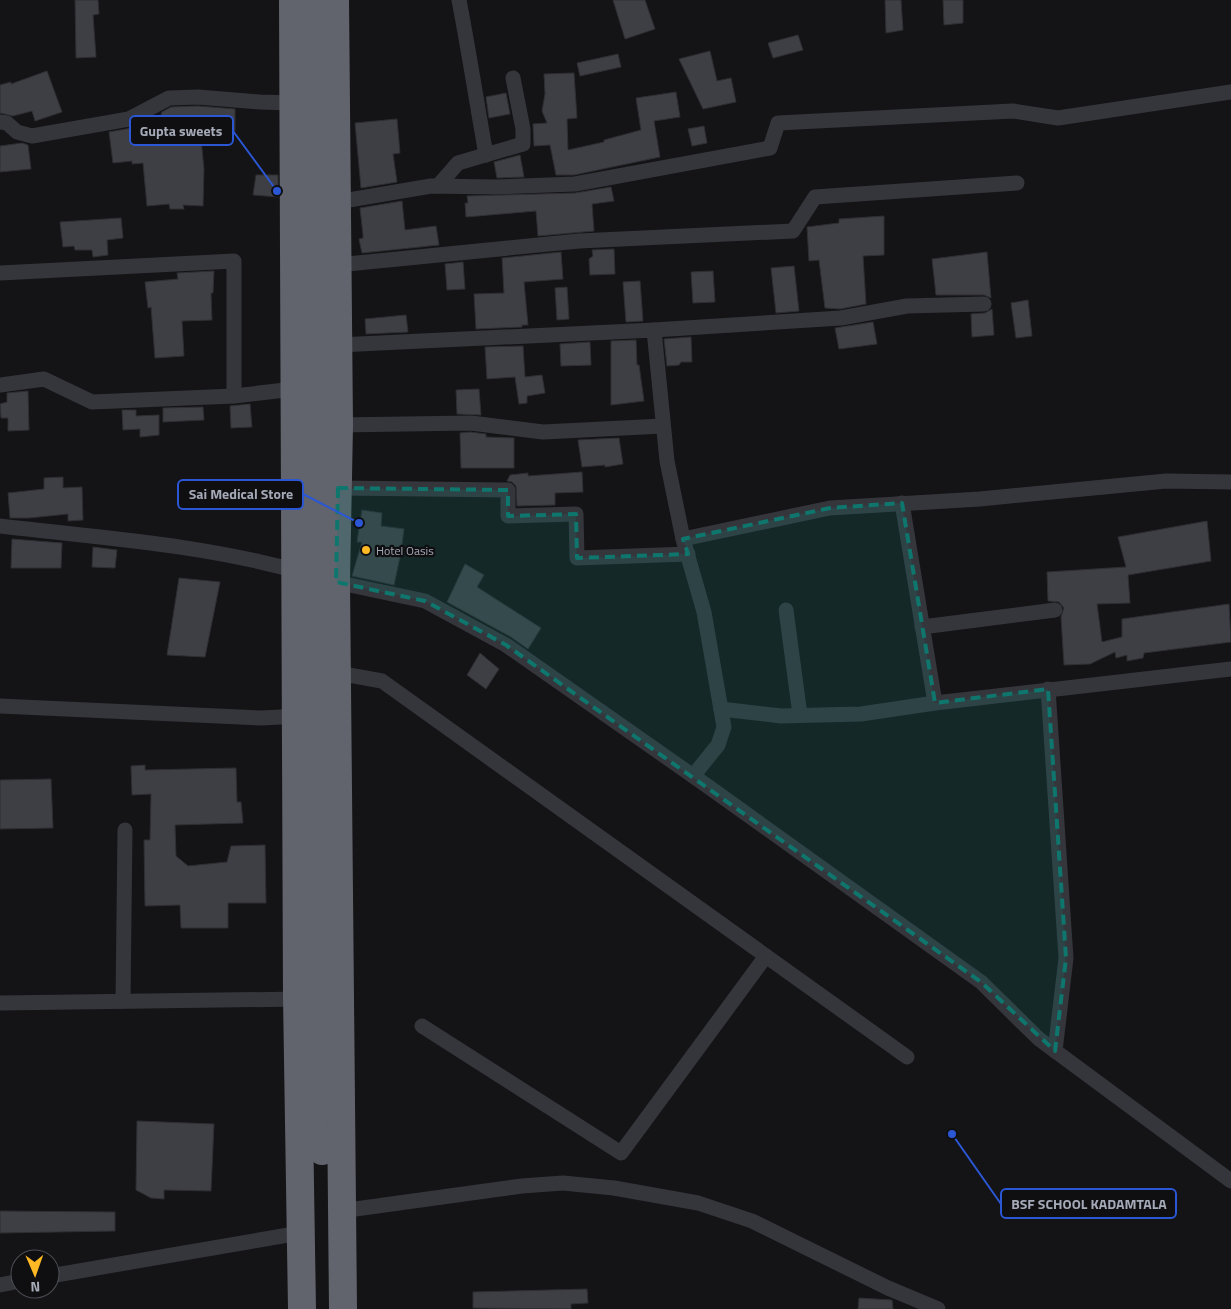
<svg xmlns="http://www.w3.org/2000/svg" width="1231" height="1309" viewBox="0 0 1231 1309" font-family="'Titillium Web',sans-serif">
	<rect width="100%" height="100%" fill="#141416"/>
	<g fill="#3e3f44" stroke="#2e2e33">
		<polygon points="75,0 98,0 99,14 93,15 96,57 76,58"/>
		<polygon points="613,0 645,0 655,29 625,39"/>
		<polygon points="885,0 901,0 903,30 886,33"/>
		<polygon points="943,0 963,0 963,23 944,25"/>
		<polygon points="798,35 803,50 773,58 768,43"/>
		<polygon points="710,51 717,81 731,78 736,102 703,109 679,59"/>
		<polygon points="618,54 621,67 580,76 577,63"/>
		<polygon points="47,71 62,112 35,121 32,111 13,116 0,113 0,85 11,82 11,84"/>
		<polygon points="574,73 577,118 567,119 568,150 604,142 604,140 641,130 636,98 676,92 680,117 654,121 660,157 574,175 556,175 550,145 534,146 533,124 547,123 542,111 545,94 544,74"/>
		<polygon points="506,93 510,114 489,118 486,97"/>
		<polygon points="198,106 235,109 235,131 200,129 204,169 203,206 183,205 184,209 170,209 169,204 147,206 143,163 132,164 132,161 113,163 109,132 149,125 161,115 162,112 171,107"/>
		<polygon points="397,119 400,153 393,154 397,182 361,188 355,123"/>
		<polygon points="704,126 707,143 692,146 688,129"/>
		<polygon points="22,143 28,145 31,169 0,172 0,146"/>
		<polygon points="520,155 524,177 497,178 494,162"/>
		<polygon points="256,175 278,175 278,197 253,195"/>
		<polygon points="611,187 614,201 592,204 594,231 538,236 536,211 466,217 465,203 468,203 467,196 575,193"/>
		<polygon points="402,201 405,230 436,226 439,245 362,253 359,239 363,238 363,235 360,208"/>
		<polygon points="884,216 884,255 863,256 866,304 840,309 825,308 819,260 809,261 807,227 839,223 839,219"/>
		<polygon points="121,218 123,238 107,240 108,255 93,257 92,250 75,250 74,246 63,247 60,222"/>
		<polygon points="614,249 615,274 590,275 589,259 593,256 592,250"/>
		<polygon points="561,252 563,279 524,282 528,325 522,325 522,327 476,329 474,294 504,293 502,258"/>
		<polygon points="987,252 991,298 984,295 936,295 932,259"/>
		<polygon points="463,262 465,289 447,290 445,264"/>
		<polygon points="794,266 799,311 776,313 771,268"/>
		<polygon points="214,271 213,293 211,293 212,320 182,321 184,356 155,358 151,307 148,308 145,282 178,279 177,273"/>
		<polygon points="713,271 715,302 693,303 691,272"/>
		<polygon points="640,281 643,321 626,322 623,282"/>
		<polygon points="567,287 569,319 557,320 555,288"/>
		<polygon points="1028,300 1032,336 1016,338 1011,303"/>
		<polygon points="992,309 994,335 972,337 971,314 985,313"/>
		<polygon points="406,315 408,332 366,334 365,319"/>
		<polygon points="873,322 877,344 839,349 835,328"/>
		<polygon points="691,337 692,362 681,362 679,365 667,366 664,339"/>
		<polygon points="636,340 637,365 639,365 644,401 611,405 611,341"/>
		<polygon points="590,342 591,365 561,366 560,344"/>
		<polygon points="523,346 525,377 542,375 545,393 527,396 527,403 519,404 515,377 487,379 485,347"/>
		<polygon points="479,389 481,415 457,414 456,390"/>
		<polygon points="28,391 29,430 8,431 8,418 1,418 0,404 7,402 7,393"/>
		<polygon points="250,404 252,427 231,428 230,406"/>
		<polygon points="203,407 204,420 163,422 163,408"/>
		<polygon points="122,410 136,410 136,416 159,415 159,435 140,437 140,429 123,430"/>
		<polygon points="470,432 486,434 486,437 514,438 514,468 461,468 460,433"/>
		<polygon points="619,438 623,464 605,467 605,465 582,467 578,440"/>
		<polygon points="582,472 583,492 555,493 555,505 517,506 516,486 512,482 507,481 510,475 528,473 528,476"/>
		<polygon points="63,477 63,488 82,487 83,520 68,521 68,514 29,518 10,518 8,493 44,489 44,478"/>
		<polygon points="362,510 382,513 381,526 404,529 401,552 394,585 352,576 362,542 357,542"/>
		<polygon points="1207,521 1211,561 1128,575 1130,603 1097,604 1102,642 1122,637 1122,619 1229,604 1231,642 1144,653 1143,658 1127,661 1127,655 1116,658 1115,652 1090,664 1064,665 1061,617 1064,608 1059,602 1048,601 1047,572 1126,567 1118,537"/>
		<polygon points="12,539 62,543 61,568 11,568"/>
		<polygon points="93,547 117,550 115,568 92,567"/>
		<polygon points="465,564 484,575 477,587 541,628 528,649 511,637 447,602"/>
		<polygon points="179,578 220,582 205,657 167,655"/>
		<polygon points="480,653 499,669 486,689 467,675"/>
		<polygon points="145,765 145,770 236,768 237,802 241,802 243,823 175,825 176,856 188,866 227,862 231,846 265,845 266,903 228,903 228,928 181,928 180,905 145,906 144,840 150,840 151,794 132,795 131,766"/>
		<polygon points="51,779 53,828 0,829 0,780"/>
		<polygon points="137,1121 214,1124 211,1191 164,1190 164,1199 151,1198 136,1190"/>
		<polygon points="0,1211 115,1212 115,1231 0,1233"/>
		<polygon points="587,1289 588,1303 571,1304 571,1309 473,1308 473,1292"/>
		<polygon points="859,1298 892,1300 893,1309 858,1309"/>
	</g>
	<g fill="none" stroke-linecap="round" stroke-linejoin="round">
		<g stroke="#35363c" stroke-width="15">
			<path d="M 459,0 C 469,52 477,104 486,155"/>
			<polyline points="0,122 7,123 17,132 32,136 129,119 169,98 198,97 260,102 292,103"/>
			<polyline points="438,186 458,163 523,144 523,129 513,78"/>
			<polyline points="337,202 431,186 496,187 575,184 770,148 778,123 1013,111 1058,118 1231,92"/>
			<polyline points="337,265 579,241 793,231 815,197 1017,183"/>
			<polyline points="0,273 234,261 234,396"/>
			<polyline points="654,330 841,318 907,306 984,304"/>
			<polyline points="338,345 654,330 667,461 683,539 704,612 724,727 718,745 693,776"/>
			<polyline points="0,385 44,379 92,402 234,396 294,389"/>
			<polyline points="339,425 471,423 543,432 663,426"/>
			<polyline points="338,488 508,490 508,516 576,514 577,558 688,554"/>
			<path d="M 0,526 C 100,538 202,544 300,572"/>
			<polyline points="683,539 830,508 980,499 1166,481 1231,482"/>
			<polyline points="331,581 425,601 506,645 706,785 981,982 1039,1039 1231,1181"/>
			<polyline points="786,610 800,715"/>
			<polyline points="922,627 1055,610"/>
			<polyline points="332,672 382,681 907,1057"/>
			<polyline points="1048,689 1066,958 1055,1051"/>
			<polyline points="935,703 1231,669"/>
			<polyline points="0,706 261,718 302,716"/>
			<polyline points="721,709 781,716 861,714 935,703 902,503"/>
			<polyline points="123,1001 125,830"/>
			<polyline points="0,1003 303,999"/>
			<polyline points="422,1026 621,1153 766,956"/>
			<polyline points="341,1211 522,1186 563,1183 614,1188 698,1203 752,1221 888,1288 938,1309"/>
			<polyline points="50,1276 300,1233"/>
			<polyline points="0,1285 20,1281"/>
		</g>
		<g stroke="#61646d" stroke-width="28">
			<polyline points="293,0 297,997 302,1309"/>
			<polyline points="312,0 316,293 315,673 322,1151"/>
			<polyline points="335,0 339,425 336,582 343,1309"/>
		</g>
	</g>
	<path fill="#0f766e" fill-opacity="0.2" stroke="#0f766e" stroke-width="4" stroke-dasharray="10 6" stroke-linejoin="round" d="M 338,488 L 508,490 L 508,516 L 576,514 L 577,558 L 688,554 L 683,539 L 830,508 L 902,503 L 935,703 L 1048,689 L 1066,958 L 1055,1051 L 981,982 L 506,645 L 425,601 L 336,582 Z"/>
	<circle fill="#feb924" stroke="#0f0f11" stroke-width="2" cx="366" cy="550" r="5"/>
	<g text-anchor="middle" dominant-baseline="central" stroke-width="4.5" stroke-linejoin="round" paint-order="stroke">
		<g font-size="12" fill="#a5aab8" stroke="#0f0f11" text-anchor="start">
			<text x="376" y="550">Hotel Oasis</text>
		</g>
	</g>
	<path fill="none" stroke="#2b57d5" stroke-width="2" d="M277 191L233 131M359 523L303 494M952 1134L1001 1204"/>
	<g fill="#2b57d5" stroke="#0f0f11" stroke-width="2">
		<circle cx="277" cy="191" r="5"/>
		<circle cx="359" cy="523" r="5"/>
		<circle cx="952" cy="1134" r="5"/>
	</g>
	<g fill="#0f0f11" stroke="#2b57d5" stroke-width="2">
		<rect x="130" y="116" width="103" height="29" rx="5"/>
		<rect x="178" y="480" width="125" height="29" rx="5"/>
		<rect x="1001" y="1189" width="175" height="29" rx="5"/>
	</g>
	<g font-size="14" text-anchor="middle" font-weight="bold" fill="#a5aab8">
		<text x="181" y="136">Gupta sweets</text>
		<text x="241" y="499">Sai Medical Store</text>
		<text x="1089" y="1209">BSF SCHOOL KADAMTALA</text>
	</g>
	<g transform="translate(35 1274) rotate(178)"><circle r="24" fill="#0f0f11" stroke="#4b4d54"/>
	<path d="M0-4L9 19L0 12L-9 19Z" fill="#feb924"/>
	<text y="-8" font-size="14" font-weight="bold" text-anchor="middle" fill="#a5aab8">N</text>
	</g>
</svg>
